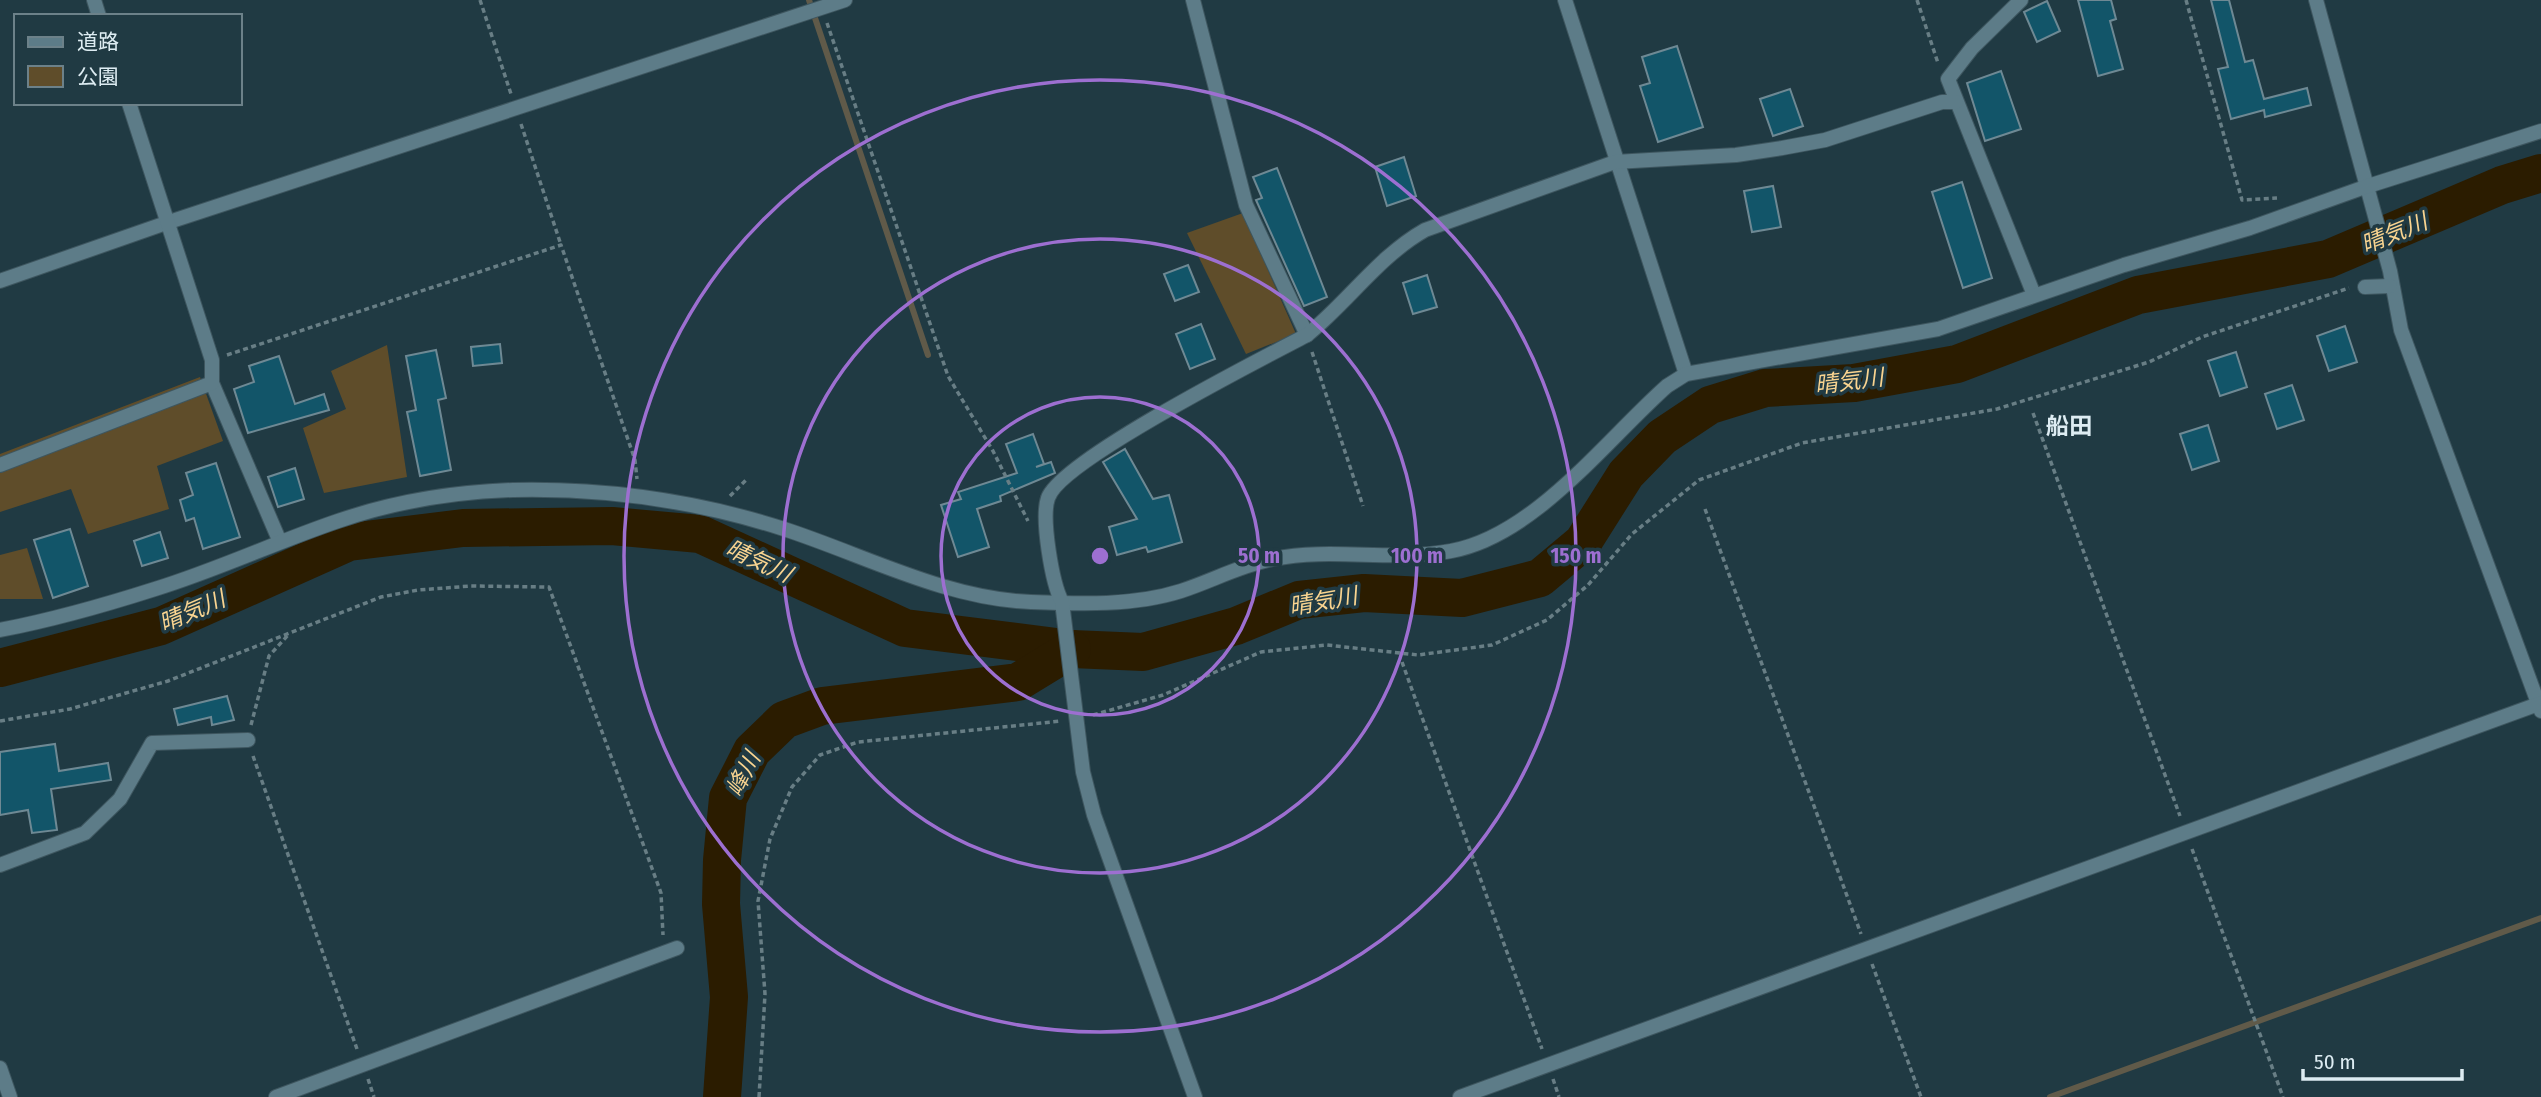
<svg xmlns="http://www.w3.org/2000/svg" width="2541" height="1097" viewBox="0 0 2541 1097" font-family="'Fira Sans Condensed','Noto Sans JP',sans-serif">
	<rect width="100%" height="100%" fill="#203a43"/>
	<g fill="#5f4d2a">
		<polygon points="1243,213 1296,334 1246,354 1187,233"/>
		<polygon points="387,345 407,477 324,493 303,428 346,409 331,371"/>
		<polygon points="200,377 223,441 157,466 169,509 88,534 71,489 0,512 0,454"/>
		<polygon points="27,548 43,599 0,599 0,555"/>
	</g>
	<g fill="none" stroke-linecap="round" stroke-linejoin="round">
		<g stroke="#605a49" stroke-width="6">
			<polyline points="809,0 810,3"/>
			<polyline points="815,18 928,355"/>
			<polyline points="2050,1097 2541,918"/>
		</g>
		<g stroke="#2b1c00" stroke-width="38">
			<polyline points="0,668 161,626 349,542 463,528 612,526 700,534 905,628 1072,649 1143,652 1236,626 1299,600 1364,593 1462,598 1540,578 1583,542 1626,474 1662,437 1710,405 1765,388 1854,383 1957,364 2138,295 2328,259 2502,185 2541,173"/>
			<polyline points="722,1097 729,997 721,904 722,860 728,798 752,751 784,720 822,706 1018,682 1072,649"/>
		</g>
	</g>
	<g fill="#125569" stroke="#6e8994" stroke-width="2">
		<polygon points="2078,0 2111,0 2116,19 2110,21 2123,69 2098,76"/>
		<polygon points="2211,0 2229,0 2245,62 2253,60 2264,99 2307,88 2311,105 2265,117 2264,110 2231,119 2218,69 2228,67"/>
		<polygon points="2047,1 2060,31 2037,42 2024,12"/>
		<polygon points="1677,46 1703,127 1658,142 1640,86 1650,83 1642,57"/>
		<polygon points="2001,71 2021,129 1985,141 1967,83"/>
		<polygon points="1790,89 1803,126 1773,136 1760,99"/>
		<polygon points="1404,157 1416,196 1387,206 1375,167"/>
		<polygon points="1277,168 1327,297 1304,306 1256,200 1262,198 1253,177"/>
		<polygon points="1962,182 1992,278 1963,288 1932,192"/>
		<polygon points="1773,186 1781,227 1752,232 1744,191"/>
		<polygon points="1188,265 1199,292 1175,301 1164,274"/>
		<polygon points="1427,275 1437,307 1413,314 1403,283"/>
		<polygon points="1201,324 1215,359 1190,369 1176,334"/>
		<polygon points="2345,326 2357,362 2329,371 2317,336"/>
		<polygon points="500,344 502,363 473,366 471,347"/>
		<polygon points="436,350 446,398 438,400 451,470 420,476 407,412 416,410 406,356"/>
		<polygon points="2236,352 2247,387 2220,396 2208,361"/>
		<polygon points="279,356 295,404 324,394 329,410 248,433 234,389 254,382 249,366"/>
		<polygon points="2292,385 2304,420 2277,429 2265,394"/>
		<polygon points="2208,425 2219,461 2192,470 2180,434"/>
		<polygon points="1033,434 1044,464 1036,467 1051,462 1055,473 1000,496 1001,501 977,509 989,547 958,557 941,505 961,499 958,492 1017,473 1006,444"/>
		<polygon points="1125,449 1153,499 1169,495 1182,542 1148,552 1146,547 1117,555 1109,527 1137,519 1103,462"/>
		<polygon points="216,463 240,537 203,549 194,518 186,521 180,500 193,495 186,473"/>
		<polygon points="295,468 304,499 278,507 268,477"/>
		<polygon points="70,529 88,586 53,598 34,540"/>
		<polygon points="160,532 168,558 142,566 134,541"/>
		<polygon points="227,696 234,720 212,725 211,717 178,725 174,709"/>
		<polygon points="55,744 59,771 108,763 111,780 51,789 57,830 32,833 28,810 0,815 0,752"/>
	</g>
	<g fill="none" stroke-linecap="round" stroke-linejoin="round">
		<g stroke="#3e565f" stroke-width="16">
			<g id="street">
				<polyline points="94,0 99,16"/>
				<polyline points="1193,0 1246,205 1307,335"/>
				<polyline points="1565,0 1686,374"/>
				<polyline points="2021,0 1972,48 1948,79 2034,295"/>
				<polyline points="2316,0 2390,271 2401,330 2541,711"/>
				<polyline points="0,281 169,222 845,0"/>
				<polyline points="2365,287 2390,286"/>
				<polyline points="212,383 280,542"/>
				<polyline points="0,465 212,383 212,360 129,103"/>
				<path d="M 0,630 C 52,620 105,605 155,589 C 217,570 276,542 338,521 C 393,502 455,492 513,490 C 605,488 697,501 784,529 C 864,555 946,599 1031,602 C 1080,604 1134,606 1181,591 C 1212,581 1241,565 1273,559 C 1332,547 1392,562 1451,551 C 1534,536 1605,441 1667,386 L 1686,374 L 1938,329 L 2124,265 L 2250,228 L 2365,187 L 2541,131"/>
				<polyline points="0,865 85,833 120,799 152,743 248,740"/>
				<polyline points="0,1068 10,1097"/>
				<polyline points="276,1097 677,948"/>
				<path d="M 1195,1097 L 1094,815 L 1083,772 L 1062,602 C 1052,583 1041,518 1048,498 C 1060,461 1263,358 1307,335 C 1348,302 1379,256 1425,230 L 1615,162 L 1736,155 L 1782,148 L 1825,140 L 1942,102 L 1956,102"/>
				<polyline points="1460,1097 2541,703"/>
			</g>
		</g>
		<g stroke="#687e85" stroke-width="3.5" stroke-dasharray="5 3.5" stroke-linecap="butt">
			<polyline points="480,0 511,94"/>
			<polyline points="1917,0 1938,63"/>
			<polyline points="2186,0 2242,200 2277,198"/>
			<polyline points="827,23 948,376 993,451 1028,521"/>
			<polyline points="521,124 561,245"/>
			<polyline points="1312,352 1363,506"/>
			<polyline points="227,355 561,245 635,460 637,479"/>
			<polyline points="2033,413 2180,816"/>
			<polyline points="730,496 747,479"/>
			<polyline points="1705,509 1861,934"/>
			<polyline points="1402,662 1542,1049"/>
			<polyline points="1093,715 1163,695 1261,652 1327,645 1418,655 1492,645 1547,620 1588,585 1632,534 1699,480 1802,443 1997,409 2149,362 2202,337 2349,288"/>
			<polyline points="0,721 70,709 168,681 381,597 418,590 471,586 549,587 661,893 663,935"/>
			<polyline points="251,725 269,656 289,634"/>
			<polyline points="253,756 357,1049"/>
			<polyline points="2192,849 2283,1097"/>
			<polyline points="1872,964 1921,1097"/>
			<polyline points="368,1079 374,1097"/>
			<polyline points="1553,1079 1559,1097"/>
			<polyline points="759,1097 765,994 758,901 770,839 792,787 820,755 858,742 1061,721"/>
		</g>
		<use href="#street" stroke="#5d7c88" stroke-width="14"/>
	</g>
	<g fill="none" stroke="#9d6fd1" stroke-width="3.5">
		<circle cx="1100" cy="556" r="159"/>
		<circle cx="1100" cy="556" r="317"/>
		<circle cx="1100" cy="556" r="476"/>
	</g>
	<g text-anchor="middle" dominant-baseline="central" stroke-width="7" stroke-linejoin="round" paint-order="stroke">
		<g font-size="23" font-style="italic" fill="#f9d490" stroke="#203a43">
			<text transform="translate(2394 233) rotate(-22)">晴気川</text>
			<text transform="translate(1849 381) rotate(-7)">晴気川</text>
			<text transform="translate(759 561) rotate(25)">晴気川</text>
			<text transform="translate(1323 601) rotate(-10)">晴気川</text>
			<text transform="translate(192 611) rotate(-23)">晴気川</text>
			<text transform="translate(743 774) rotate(-63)">峰川</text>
		</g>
		<g font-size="23" font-weight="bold" fill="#ddecf2" stroke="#203a43">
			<text x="2069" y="426">船田</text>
		</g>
	</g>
	<circle cx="1100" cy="556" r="10" fill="#9d6fd1" stroke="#203a43" stroke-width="3.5"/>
	<g font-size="21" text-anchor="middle" font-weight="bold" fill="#9d6fd1" stroke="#203a43" stroke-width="7" stroke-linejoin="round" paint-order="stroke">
		<text x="1259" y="563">50 m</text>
		<text x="1417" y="563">100 m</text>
		<text x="1576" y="563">150 m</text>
	</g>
	<rect x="14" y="14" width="228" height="91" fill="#203a43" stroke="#6c8189" stroke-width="2"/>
	<rect x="28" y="37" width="35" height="10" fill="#5d7c88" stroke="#6c8189" stroke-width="2"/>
	<text x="77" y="49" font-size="21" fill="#ddecf2">道路</text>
	<rect x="28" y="66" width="35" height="21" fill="#5f4d2a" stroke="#6c8189" stroke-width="2"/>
	<text x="77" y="84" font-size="21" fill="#ddecf2">公園</text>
	<path d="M2303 1069v10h159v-10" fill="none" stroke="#ddecf2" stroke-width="3.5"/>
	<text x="2314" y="1069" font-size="21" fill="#ddecf2" stroke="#203a43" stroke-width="5" paint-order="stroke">50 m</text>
</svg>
